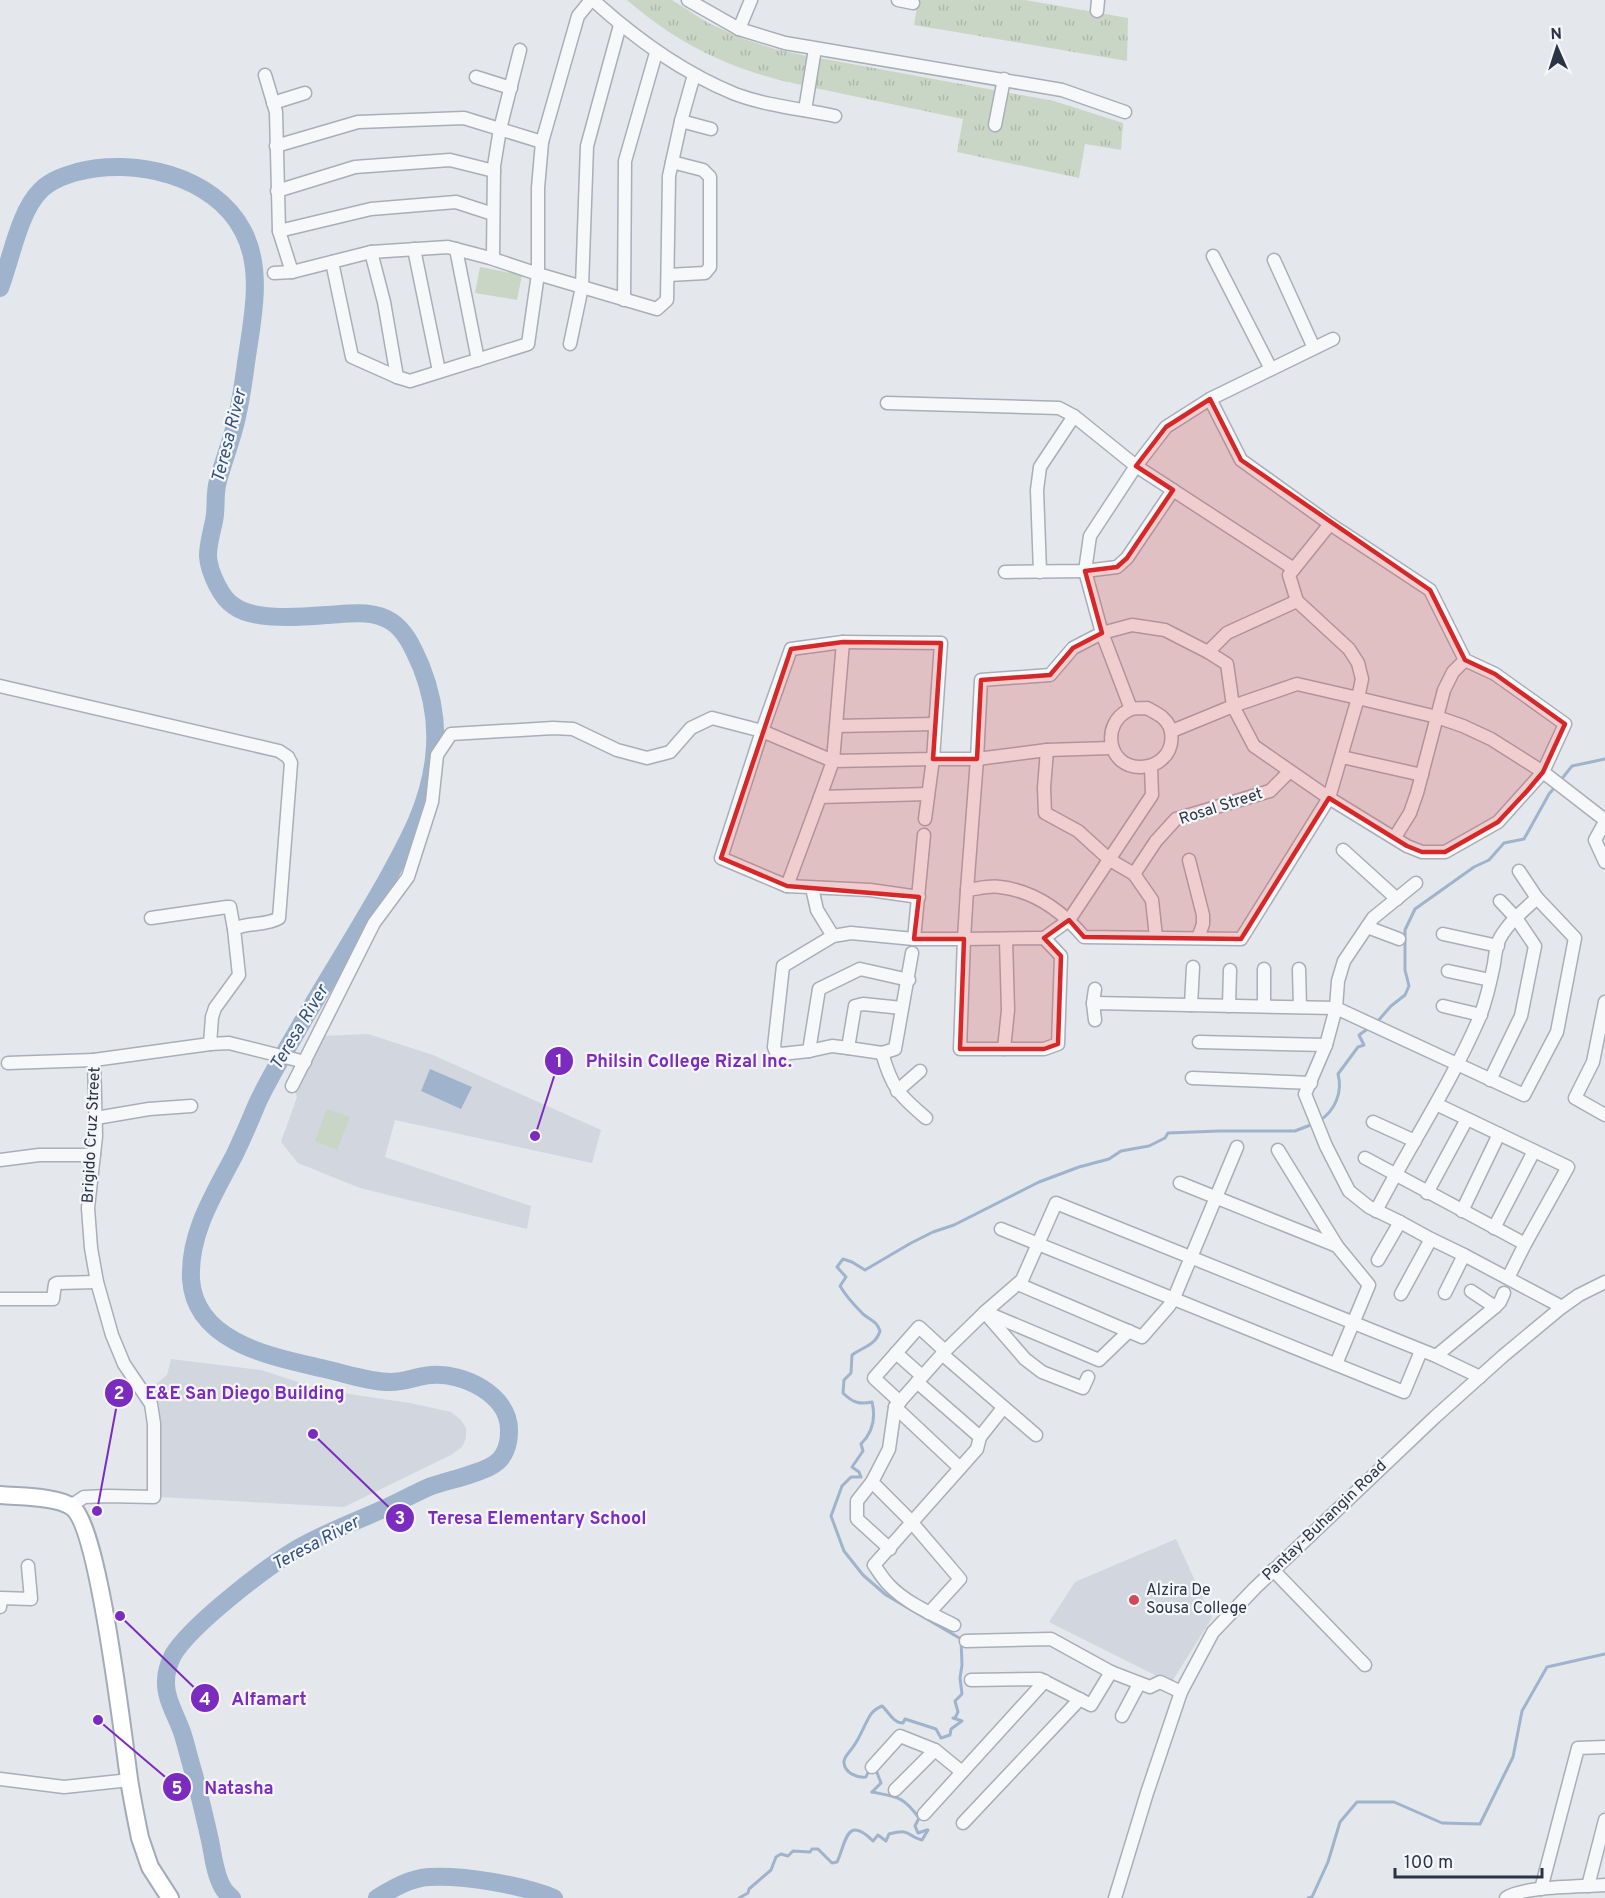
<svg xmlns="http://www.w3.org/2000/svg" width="1605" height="1898" viewBox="0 0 1605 1898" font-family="Overpass,sans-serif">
	<defs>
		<pattern id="grass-tufts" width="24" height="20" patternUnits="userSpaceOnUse" patternTransform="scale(1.5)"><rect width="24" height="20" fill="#c9d6c5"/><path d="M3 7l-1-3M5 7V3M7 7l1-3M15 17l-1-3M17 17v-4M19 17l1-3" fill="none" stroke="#adb8ab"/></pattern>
	</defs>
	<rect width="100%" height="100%" fill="#e4e7ec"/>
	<g fill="#d2d6de">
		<polygon points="368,1034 433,1055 601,1130 592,1163 395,1120 385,1157 531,1206 527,1229 360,1188 298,1163 281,1142 297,1097 293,1086 323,1036"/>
		<polygon points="171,1359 261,1370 313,1387 355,1395 410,1403 451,1412 461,1420 466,1428 466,1438 462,1447 451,1455 344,1507 159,1497 161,1429 158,1396 151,1388 167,1375"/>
		<polygon points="1176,1539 1212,1618 1171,1683 1049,1622 1075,1582"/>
	</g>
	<g fill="url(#grass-tufts)">
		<path d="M 627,0 L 672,0 L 708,23 L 744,39 L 775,49 L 807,56 L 802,85 C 734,71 680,46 627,0 Z"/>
		<polygon points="918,0 1025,0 1128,18 1127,61 914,25"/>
		<polygon points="819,58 1054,101 1123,123 1121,150 1085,144 1079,178 957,152 963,119 815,88"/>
	</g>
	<g fill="#c9d6c5">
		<polygon points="480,267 522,275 517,300 475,293"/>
		<polygon points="327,1109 350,1117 337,1150 315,1141"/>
	</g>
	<polygon fill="#9fb4cc" points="430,1069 472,1087 461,1109 421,1091"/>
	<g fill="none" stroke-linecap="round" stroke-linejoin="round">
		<g stroke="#9fb4cc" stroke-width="3">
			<polyline points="1560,781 1572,766 1605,759"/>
			<polyline points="1377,1022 1391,1006 1405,995 1409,986 1405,970 1405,930 1415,909 1474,867 1489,860 1504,843 1524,839 1549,794 1556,786"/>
			<path d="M 1319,1121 C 1335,1111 1343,1092 1338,1074 L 1358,1047 L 1364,1045 L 1359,1035 L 1369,1028"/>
			<path d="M 870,1768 L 866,1777 C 857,1778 845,1773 844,1763 C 843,1757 850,1752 853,1747 C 860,1738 864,1725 871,1714 C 874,1710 877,1708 882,1706 C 889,1712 893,1723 903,1723 L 905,1719 L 936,1729 L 941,1738 L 950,1735 L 951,1729 L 962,1721 L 953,1718 L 955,1718 L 958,1712 L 955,1701 L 962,1694 L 960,1678 L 962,1665 L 961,1639 L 886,1595 L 863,1575 L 844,1551 L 831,1516 L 842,1486 L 851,1477 L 861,1477 L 859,1472 L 852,1467 L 863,1451 L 861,1444 C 873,1432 876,1418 872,1402 C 859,1405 852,1402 843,1393 L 844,1380 L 851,1373 L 852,1355 C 863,1347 876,1345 880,1331 C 877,1321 870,1320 863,1314 C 854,1305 846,1296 840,1286 L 846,1277 L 837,1267 L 843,1259 L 852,1262 L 865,1270 L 911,1243 L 933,1232 L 954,1225 L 1039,1182 L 1079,1167 L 1109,1159 L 1121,1151 L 1149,1146 L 1165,1138 L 1168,1133 L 1219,1131 L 1295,1131 L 1313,1124"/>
			<polyline points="872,1792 881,1783 876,1770"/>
			<path d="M 872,1792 C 897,1797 903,1796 919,1818 L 915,1826 L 918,1833 L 927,1830"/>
			<path d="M 739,1898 L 748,1893 L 749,1889 L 771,1870 L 776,1857 L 781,1854 L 788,1856 L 793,1851 L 810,1852 L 812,1849 L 818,1849 L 832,1863 L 837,1862 C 846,1843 846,1814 873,1841 L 878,1835 L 886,1841 L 889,1834 C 913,1828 905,1836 922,1840 L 928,1830"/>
			<polyline points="1308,1898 1312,1897 1328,1862 1340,1822 1357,1802 1394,1802 1442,1823 1480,1824 1513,1757 1522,1711 1547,1667 1605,1654"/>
		</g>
		<g stroke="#9fb4cc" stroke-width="18">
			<path d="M 0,288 C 11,260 19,211 41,190 C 51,180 64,176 77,172 C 133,157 214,175 243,231 C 264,270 252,321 246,363 C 243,386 240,407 234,429 C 229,447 223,463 218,481 C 214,494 217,507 214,521 C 208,549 203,557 217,585 C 221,593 226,601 234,606 C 254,621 302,617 326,615 C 348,614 372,609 392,622 C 407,632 414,651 421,666 C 433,696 438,726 434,758 C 429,805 407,843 385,883 C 356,934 325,983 296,1033 C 282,1057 268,1080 257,1104 C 250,1121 243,1137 235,1154 C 215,1193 189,1232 191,1279 C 195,1344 275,1357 325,1369 C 347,1374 370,1382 391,1382 C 405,1382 417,1376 431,1375 C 463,1372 510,1395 509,1431 C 509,1444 505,1458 493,1465 C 477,1475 448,1480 429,1487 C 413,1494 397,1503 381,1510 C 352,1523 322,1534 295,1550 C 264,1569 191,1625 173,1655 C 169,1663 166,1672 166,1681 C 165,1698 176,1715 182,1732 C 186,1744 189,1758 193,1771 C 199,1792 204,1814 209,1836 C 213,1852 214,1873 223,1888 C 225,1892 229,1895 232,1898"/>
			<path d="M 377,1898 C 392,1889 410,1878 429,1877 C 465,1875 521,1885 554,1898"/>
		</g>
		<g stroke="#a9aeb7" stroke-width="15">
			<g id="minor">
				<path d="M 593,0 C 636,39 681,72 735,94 C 767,106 802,109 835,116"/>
				<polyline points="688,0 739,29 785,43 1062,90 1125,112"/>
				<polyline points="898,0 913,3"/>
				<polyline points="1097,11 1098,0"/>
				<polyline points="739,29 751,0"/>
				<polyline points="265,75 276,112 279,231 292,272"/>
				<polyline points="476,77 511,88"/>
				<polyline points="273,103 305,93"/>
				<polyline points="805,110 815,49"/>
				<polyline points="681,121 711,129"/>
				<polyline points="995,125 1004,79"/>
				<polyline points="276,146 358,122 464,118 542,142"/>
				<polyline points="277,191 355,167 450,160 494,171"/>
				<polyline points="279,231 371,209 456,202 493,214"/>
				<polyline points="414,249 439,371"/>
				<polyline points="456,249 478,360"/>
				<polyline points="371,252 384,302 397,377"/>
				<polyline points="1213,256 1271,369"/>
				<polyline points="493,258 494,166 500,129 520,50"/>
				<polyline points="1274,260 1314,348"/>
				<polyline points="332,262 352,357 397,377 410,381 528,344 538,274 538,188 542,142 578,16 591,0"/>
				<polyline points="274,273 292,272 371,252 448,247 490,258 538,274 657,309 667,300 669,176 681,121 694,75"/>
				<polyline points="668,275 705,273 710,267 710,177 703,170 672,162"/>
				<polyline points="624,300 625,161 656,53"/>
				<polyline points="570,344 582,287 587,146 620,25"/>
				<polyline points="1210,399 1241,460 1330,524 1430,590 1465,660 1495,674 1565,724 1543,772 1605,820"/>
				<polyline points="887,403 1059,408 1074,416 1136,466 1166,427 1210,399 1333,339"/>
				<polyline points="1005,572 1085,571 1117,567 1127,558 1173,490"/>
				<polyline points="1040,572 1037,490 1040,467 1074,416"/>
				<path d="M 0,686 L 279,751 L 288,757 L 291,763 L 279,918 C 266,926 248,922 234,929 L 239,975 L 215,1008 L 212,1017 L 210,1044 L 94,1060 L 96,1136 L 88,1208 L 91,1248 L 97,1282 L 112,1335 L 124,1364 L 151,1404 L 154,1424 L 154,1497 L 108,1496 L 84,1497 L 71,1506"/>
				<path d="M 1147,708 C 1152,711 1159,714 1163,718 C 1175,728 1174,749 1162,759 C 1156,765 1149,766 1141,767 C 1108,768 1100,724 1129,710 C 1134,707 1142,709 1147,708 Z"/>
				<polyline points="1131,709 1102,633 1085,571 1090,536 1136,466 1294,569"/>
				<polyline points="836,726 935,724"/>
				<polyline points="1172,731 1233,706 1227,664 1208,652"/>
				<polyline points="1111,748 1047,750 977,759 981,680 1050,675 1073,648 1102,633 1132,625 1165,630 1208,652 1227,633 1297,601"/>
				<polyline points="1047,750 1044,788 1045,813 1078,831 1110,860 1134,874 1152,900 1156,937"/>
				<polyline points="1342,757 1422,775"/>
				<polyline points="820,797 833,761 933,759 941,643 843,642"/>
				<polyline points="925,819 933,759 977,759 967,890"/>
				<polyline points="1605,822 1595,840 1605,862"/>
				<polyline points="1395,837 1410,813 1417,793 1444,690 1453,672 1465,660"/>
				<polyline points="1343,850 1397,899"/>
				<polyline points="1189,860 1203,915 1203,924 1198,938"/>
				<polyline points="1519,871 1537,898"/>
				<polyline points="1134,874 1156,841 1176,819 1270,791 1289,772"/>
				<polyline points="812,888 817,910 833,936"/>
				<polyline points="919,897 870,890 787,886 820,797 928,794"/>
				<polyline points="151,918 227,907 230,907 234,929"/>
				<polyline points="1367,927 1399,939"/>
				<polyline points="1443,934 1498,946"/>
				<polygon points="1044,938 1061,956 1058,1044 1044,1049 960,1049 964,939"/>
				<polyline points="1044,938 1069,920 1152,795 1151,766"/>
				<polyline points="914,939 924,835"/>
				<polyline points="1264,969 1264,1006"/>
				<polyline points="1299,969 1300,1007"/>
				<polyline points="1448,971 1490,980"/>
				<path d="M 909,980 L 860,969 L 819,989 L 809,1051 L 781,1054 L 776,1052 L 774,1047 L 783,966 L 833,936 L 851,933 L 914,939 L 964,939 L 967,890 C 977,889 990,885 1000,887 C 1034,891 1062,911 1084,937 L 1241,939 L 1329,798 L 1358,698 L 1297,684 L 1233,706 L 1254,746 L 1329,798 L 1407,846 L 1422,852 L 1445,852 L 1498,822 L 1543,772 L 1491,739 L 1463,726 L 1437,717 L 1358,698 L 1362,679 L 1358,663 L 1349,649 L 1297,601 L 1289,575 L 1330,524"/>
				<polyline points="1605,1002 1593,1062 1575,1098 1605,1115"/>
				<polyline points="1093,1003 1095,989"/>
				<polyline points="1191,1005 1193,967"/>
				<polyline points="1229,1006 1230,970"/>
				<polyline points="1443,1006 1481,1015"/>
				<polyline points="902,1008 863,1004 855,1006 848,1048 882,1053 895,1049 912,953"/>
				<path d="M 1095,1020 L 1093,1003 L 1336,1008 L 1524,1095 L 1557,1032 L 1575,938 L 1537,898 C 1524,910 1509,922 1500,938 C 1496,945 1495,956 1494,964 C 1490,984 1486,1003 1478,1021 C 1449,1087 1409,1147 1376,1211"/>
				<polyline points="1199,1042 1326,1045"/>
				<polyline points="210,1044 229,1043 305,1062"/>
				<polyline points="1004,1049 1008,1010 1006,940"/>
				<polyline points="809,1051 832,1046 848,1048"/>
				<path d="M 882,1053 C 892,1088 899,1095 926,1118"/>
				<polyline points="8,1063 94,1060"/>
				<polyline points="1192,1078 1311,1083"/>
				<polyline points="1490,1080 1521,1016 1535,946 1516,918 1500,901"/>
				<polyline points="292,1086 374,923 408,877 432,802 437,755 451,734 553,728 573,729 617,750 647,758 670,752 691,728 712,718 762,731 833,761 843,642 791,649 762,731 721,858 787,886"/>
				<polyline points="897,1091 920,1071"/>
				<polyline points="96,1118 149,1109 191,1106"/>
				<polyline points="1373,1122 1415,1141"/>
				<polyline points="1278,1150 1337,1246 1369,1285 1336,1364"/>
				<polyline points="1365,1158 1525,1244 1568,1167 1436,1104"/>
				<polyline points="0,1160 39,1155 94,1155"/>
				<polyline points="1180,1183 1337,1246"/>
				<polyline points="1427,1193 1467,1119"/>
				<polyline points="1462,1211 1499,1134"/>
				<polyline points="1400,1222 1431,1239"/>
				<polyline points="1494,1228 1534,1151"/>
				<polyline points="1001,1229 1404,1392 1421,1351"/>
				<polyline points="1464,1255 1562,1307"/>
				<polyline points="1378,1260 1400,1222 1369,1207 1349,1191 1326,1146 1305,1094 1326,1045 1336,1008 1338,981 1344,961 1373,918 1416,883"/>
				<polyline points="1508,1278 1525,1244"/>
				<polyline points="1018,1284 1142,1337 1169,1306 1174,1298 1237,1147"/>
				<polyline points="1471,1291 1495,1307"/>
				<polyline points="1401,1294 1431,1239 1464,1255 1445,1293"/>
				<polyline points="0,1299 53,1299 55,1284 57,1283 97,1282"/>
				<polyline points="985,1312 1099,1360 1129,1331"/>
				<polyline points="987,1315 1025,1359 1042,1372 1083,1388 1088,1377"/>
				<polyline points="896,1353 922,1376"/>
				<polyline points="942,1354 1036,1435"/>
				<polyline points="1436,1356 1495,1307 1500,1302 1504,1293"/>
				<polyline points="917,1382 980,1437"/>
				<polyline points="900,1402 874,1378 919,1327 945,1351"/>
				<polyline points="895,1407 960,1468"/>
				<polyline points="872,1482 908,1518 960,1579 929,1613"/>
				<polyline points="890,1549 857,1519 857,1501 872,1482 889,1449 895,1407 945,1351 985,1312 1022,1280 1056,1203 1436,1356 1480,1377"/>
				<polyline points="1273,1570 1365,1665"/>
				<polyline points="0,1607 1,1598 31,1599 28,1566"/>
				<path d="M 954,1625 C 932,1614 906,1603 889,1585 C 883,1579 879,1572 874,1565 L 977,1449 L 980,1437 L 1003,1408"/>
				<polyline points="966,1641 1051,1639 1111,1672 1150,1687 1160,1682 1181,1692"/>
				<polyline points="971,1680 1040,1679 1091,1705 1111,1672"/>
				<polyline points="1122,1716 1139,1684"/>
				<polyline points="872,1767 900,1736 935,1750 962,1772"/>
				<polyline points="0,1779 64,1787 130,1780"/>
				<polyline points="895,1790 935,1750"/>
				<polyline points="924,1814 1045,1681"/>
				<polyline points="963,1823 1080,1699"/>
				<polyline points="1588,1886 1605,1820"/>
				<polyline points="1541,1889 1578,1748 1605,1747"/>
				<polyline points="1115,1898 1147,1793 1181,1692 1213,1632 1255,1588 1435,1417 1503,1356 1562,1307 1579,1295 1605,1282"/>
				<path d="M 1506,1898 C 1522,1886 1582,1887 1605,1885"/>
			</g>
		</g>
		<g stroke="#a3abb8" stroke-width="20">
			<path id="major" d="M 0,1495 C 19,1497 57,1496 72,1507 C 99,1527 123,1736 129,1779 C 132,1799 136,1818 140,1838 L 150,1867 L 170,1898"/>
		</g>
		<use href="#minor" stroke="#f7f8fa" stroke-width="12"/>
		<use href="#major" stroke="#fff" stroke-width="16"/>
	</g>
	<path fill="#d62828" fill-opacity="0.2" stroke="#d62828" stroke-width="4.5" stroke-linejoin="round" d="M 1210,399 L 1241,460 L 1430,590 L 1465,660 L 1495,674 L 1565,724 L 1543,772 L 1527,791 L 1498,822 L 1445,852 L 1422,852 L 1407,846 L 1329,798 L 1241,939 L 1084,937 L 1069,920 L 1044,938 L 1061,956 L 1058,1044 L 1044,1049 L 960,1049 L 964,939 L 914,939 L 919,897 L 787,886 L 721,858 L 791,649 L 843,642 L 941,643 L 933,759 L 977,759 L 981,680 L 1050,675 L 1073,648 L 1102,633 L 1085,571 L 1117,567 L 1127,558 L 1173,490 L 1136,466 L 1166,427 Z"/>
	<circle fill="#d1495b" stroke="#f4f6f9" stroke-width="2" cx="1134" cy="1600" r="6"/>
	<g text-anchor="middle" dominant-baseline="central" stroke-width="4.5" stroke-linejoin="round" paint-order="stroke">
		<g font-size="16" fill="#2b3445" stroke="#f4f6f9">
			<text transform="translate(1221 807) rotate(-18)">Rosal Street</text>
			<text transform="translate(92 1135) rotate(-87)">Brigido Cruz Street</text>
			<text transform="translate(1325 1521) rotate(-44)">Pantay-Buhangin Road</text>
		</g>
		<g font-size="16" fill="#2b3445" stroke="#f4f6f9" text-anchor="start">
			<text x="1146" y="1591">Alzira De<tspan x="1146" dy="18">Sousa College</tspan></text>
		</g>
		<g font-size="18" font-style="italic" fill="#34527a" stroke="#f4f6f9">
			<text transform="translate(230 436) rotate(-76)">Teresa River</text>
			<text transform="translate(300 1028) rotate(-59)">Teresa River</text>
			<text transform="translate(316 1544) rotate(-28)">Teresa River</text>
		</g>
	</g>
	<path fill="none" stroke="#7b2cbf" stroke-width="2" d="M535 1136L559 1061M97 1511L119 1393M313 1434L400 1518M120 1616L205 1698M98 1720L177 1787"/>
	<g fill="#7b2cbf" stroke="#f4f6f9" stroke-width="2">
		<circle cx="535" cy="1136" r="6"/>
		<circle cx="97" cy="1511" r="6"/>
		<circle cx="313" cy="1434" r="6"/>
		<circle cx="120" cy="1616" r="6"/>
		<circle cx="98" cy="1720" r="6"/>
		<circle cx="559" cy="1061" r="15"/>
		<circle cx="119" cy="1393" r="15"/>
		<circle cx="400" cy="1518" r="15"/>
		<circle cx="205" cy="1698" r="15"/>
		<circle cx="177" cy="1787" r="15"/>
	</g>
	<g font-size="18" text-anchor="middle" font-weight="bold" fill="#fff">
		<text x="559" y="1067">1</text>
		<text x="119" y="1399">2</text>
		<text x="400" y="1524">3</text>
		<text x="205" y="1705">4</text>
		<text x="177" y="1794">5</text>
	</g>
	<g font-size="18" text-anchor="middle" font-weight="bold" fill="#7b2cbf" stroke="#f4f6f9" stroke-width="4.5" stroke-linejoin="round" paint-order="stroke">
		<text x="689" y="1067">Philsin College Rizal Inc.</text>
		<text x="245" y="1399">E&amp;E San Diego Building</text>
		<text x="537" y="1524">Teresa Elementary School</text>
		<text x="269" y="1705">Alfamart</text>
		<text x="239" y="1794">Natasha</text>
	</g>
	<g transform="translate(1557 48) rotate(357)" stroke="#f4f6f9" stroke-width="4.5" paint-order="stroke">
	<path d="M0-4.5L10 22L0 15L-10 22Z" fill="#2b3445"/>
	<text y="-9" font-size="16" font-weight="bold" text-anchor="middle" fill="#2b3445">N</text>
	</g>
	<path d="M1395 1868v9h147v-9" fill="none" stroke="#2b3445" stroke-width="3"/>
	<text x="1404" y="1868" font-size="18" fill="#2b3445" stroke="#f4f6f9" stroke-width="4.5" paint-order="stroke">100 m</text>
</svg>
